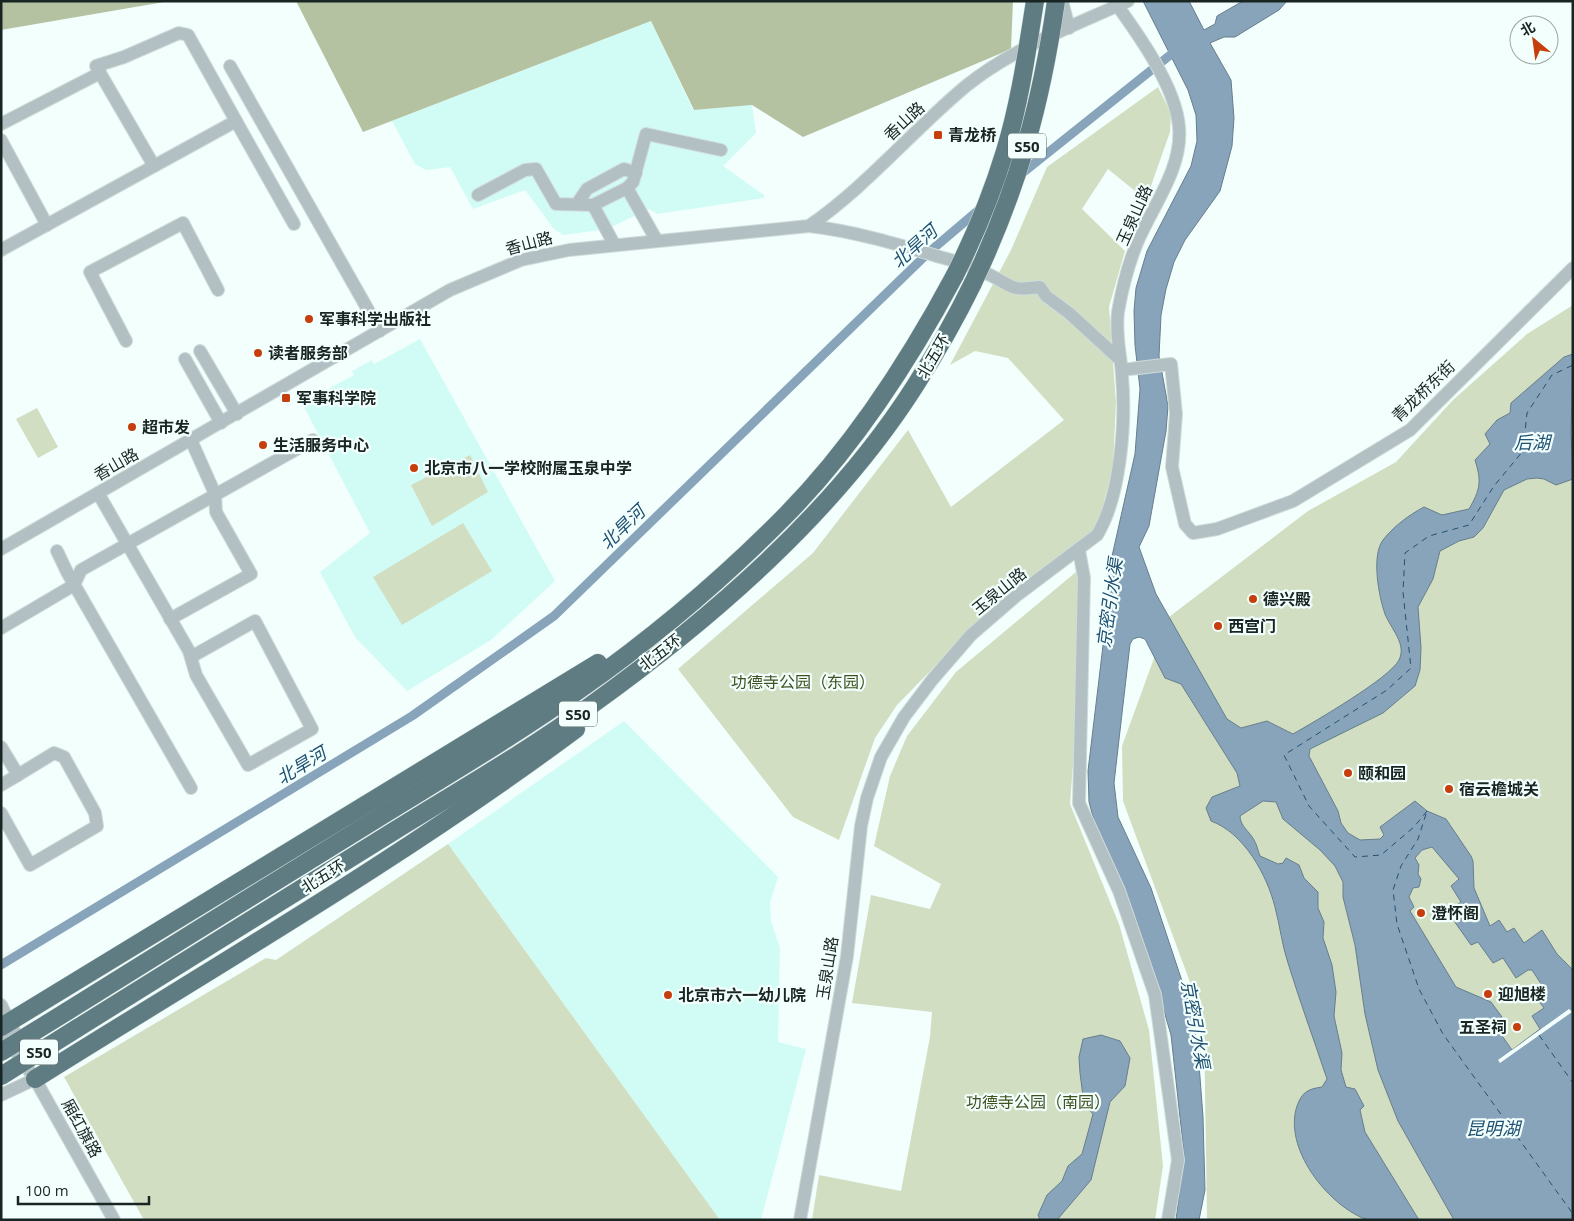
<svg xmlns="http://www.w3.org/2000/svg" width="1574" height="1221" viewBox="0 0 1574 1221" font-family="'Open Sans','Noto Sans SC',sans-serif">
	<rect width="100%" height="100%" fill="#f2fffd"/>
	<g fill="#d1fcf5">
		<polygon points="651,21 693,110 752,105 756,133 723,166 764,195 764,198 657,214 649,209 607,229 563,235 554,229 525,190 473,209 450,167 426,170 415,164 392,121"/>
		<polygon points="420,339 555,581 491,640 407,691 355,637 320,572 370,533 302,403 354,375 352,371 372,360 374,364"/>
		<polygon points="624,721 778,877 770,903 771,921 780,948 778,1042 806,1049 761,1220 720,1220 448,844"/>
	</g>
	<g fill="#d2dec2">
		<polygon points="1158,87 1171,113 1170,132 1146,200 1108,169 1082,209 1125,251 1109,307 1116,403 1113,466 1098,525 1054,564 1042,568 989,611 897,705 875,738 839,840 793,817 678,669 813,553 908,430 951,507 1064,420 1008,358 975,351 950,365 1011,250 1047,167"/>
		<polygon points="1573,305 1573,1220 1207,1220 1204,1020 1123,801 1122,746 1169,617 1308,511 1396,462 1453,400 1527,334"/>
		<polygon points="37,408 58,447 38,458 16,419"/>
		<polygon points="470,455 488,492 432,526 411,485"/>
		<polygon points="463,523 492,571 402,625 373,577"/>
		<polygon points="1088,562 1070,804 1119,924 1149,1030 1163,1166 1155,1220 812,1220 819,1175 901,1191 930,1037 932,1012 852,1003 871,895 930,909 941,884 874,846 890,776 907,736 956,672"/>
		<polygon points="448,844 720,1220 144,1220 64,1077 266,958 276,960"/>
	</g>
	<g fill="#b5c2a2">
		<polygon points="1,1 170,1 1,30"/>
		<polygon points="296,1 1013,1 1011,49 803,137 752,105 694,110 651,21 363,132"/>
	</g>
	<g fill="#88a4bb" stroke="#677e8d" fill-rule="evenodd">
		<path d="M 1143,1 L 1189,1 L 1204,30 L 1215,24 L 1217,16 L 1243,1 L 1287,1 L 1279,10 L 1235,37 L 1224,37 L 1210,43 L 1231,80 L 1234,118 L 1232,146 L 1220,191 L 1185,240 L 1174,262 L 1166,289 L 1161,315 L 1159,356 L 1168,406 L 1166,431 L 1149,526 L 1139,547 L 1156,594 L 1227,719 L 1241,728 L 1267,721 L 1293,734 C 1314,722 1390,678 1399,660 C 1407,644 1391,629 1385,614 C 1379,597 1371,556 1383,540 C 1394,526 1409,515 1424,507 L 1442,515 L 1469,509 C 1480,490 1482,482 1475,460 L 1490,444 L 1485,434 L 1497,420 L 1510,413 L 1511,403 L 1564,357 L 1573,354 L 1571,433 L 1573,479 L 1556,485 L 1544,479 L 1537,478 L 1527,479 L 1504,490 L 1483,528 L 1474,537 L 1459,541 L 1440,551 L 1433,579 L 1418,607 L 1421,648 L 1420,670 L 1415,686 L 1383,713 L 1310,749 L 1309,756 L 1338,811 L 1341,823 L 1348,833 L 1360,840 L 1380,839 L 1384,835 L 1380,827 L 1415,801 L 1427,811 L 1446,819 L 1471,856 L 1473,861 L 1474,888 L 1490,926 L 1499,920 L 1507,932 L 1514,928 L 1524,943 L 1542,930 L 1557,954 L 1573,970 L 1573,1220 L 1454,1220 L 1398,1121 L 1378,1070 L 1365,1014 L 1355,945 L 1343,897 L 1343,882 L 1335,866 L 1320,850 L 1283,819 L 1276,802 L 1263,801 L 1240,816 C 1240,826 1250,832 1254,840 C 1257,845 1258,851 1260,856 L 1278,864 L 1283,863 L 1286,858 L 1299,865 L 1304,878 L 1318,892 L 1318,908 L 1324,922 L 1323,938 L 1332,965 L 1336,992 L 1334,1016 L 1342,1053 L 1341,1070 L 1346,1087 L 1355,1089 L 1364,1106 L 1360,1110 L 1365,1132 L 1419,1220 C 1406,1220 1376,1221 1365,1219 C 1327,1204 1283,1148 1297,1106 C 1302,1092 1308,1089 1322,1087 L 1327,1079 C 1314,1040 1300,1002 1288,963 C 1282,945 1280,926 1275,907 C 1267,875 1244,833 1211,821 L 1206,808 L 1212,797 L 1240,786 L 1237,773 L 1181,684 L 1165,678 L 1145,639 L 1139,637 L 1133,639 L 1130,644 L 1114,783 L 1118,817 L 1151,888 L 1190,1005 L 1198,1051 L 1203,1117 L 1205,1190 L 1199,1220 L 1176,1220 L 1184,1154 L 1171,1035 L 1152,970 L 1096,828 L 1089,802 L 1088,771 L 1105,629 L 1108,574 L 1135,454 L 1140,389 L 1135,345 L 1134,311 L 1136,288 L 1147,251 L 1191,166 L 1197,141 L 1196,115 L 1188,90 ZM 1432,847 L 1459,879 L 1451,886 L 1461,902 L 1447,911 L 1471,945 L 1478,942 L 1493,963 L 1503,958 L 1516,978 L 1528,970 L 1532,970 L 1547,993 L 1538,1000 L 1544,1008 L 1532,1016 L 1540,1029 L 1512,1050 L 1493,1023 L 1502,1017 L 1491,1002 L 1456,987 L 1410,911 L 1414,907 L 1409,897 L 1413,888 L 1419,887 L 1421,879 L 1418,874 L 1419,865 L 1415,858 L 1422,850 Z"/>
		<polygon points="1101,1035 1120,1041 1130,1058 1125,1086 1110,1102 1091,1180 1057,1220 1040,1220 1038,1215 1047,1195 1062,1181 1068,1166 1082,1154 1093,1114 1084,1104 1080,1073 1079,1057 1083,1039"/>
	</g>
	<polygon fill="#f2fffd" points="1569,1009 1572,1012 1500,1063 1498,1060"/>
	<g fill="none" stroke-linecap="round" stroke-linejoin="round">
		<g stroke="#88a4bb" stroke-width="9">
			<polyline points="1020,175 1179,48"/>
			<polyline points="1,965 412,716 554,616 928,253 981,208"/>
		</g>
		<g stroke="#215172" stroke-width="1" stroke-dasharray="6 5" stroke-linecap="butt">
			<polyline points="1427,811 1414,827 1381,855 1355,857 1309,806 1284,755 1387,690 1411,668 1403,592 1405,553 1429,536 1469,525 1494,486 1523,451 1527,413 1552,375 1573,365"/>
			<polyline points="1426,814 1418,839 1401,866 1393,890 1397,924 1419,989 1443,1034 1573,1214"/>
			<polyline points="1539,1035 1573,1083"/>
		</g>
		<g stroke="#cfdcda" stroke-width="14">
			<g id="minor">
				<polyline points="1062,1 1069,28"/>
				<polyline points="230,66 380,331"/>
				<polyline points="1,124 100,73"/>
				<polyline points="1,140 47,225"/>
				<polyline points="154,166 96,66 124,57 179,33 188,35 236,121"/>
				<polyline points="627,188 633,182 646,134 721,150"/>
				<polyline points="478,195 525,170 536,169 556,204 593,205"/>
				<polyline points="577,204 587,189 624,169 636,173"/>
				<path d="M 809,226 C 853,231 897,244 940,257 C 956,261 975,267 990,275 C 1014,287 1010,291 1040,287 L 1046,296 L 1069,313 L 1117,357"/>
				<polyline points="614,244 593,205 627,188 657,241"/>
				<polyline points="1,250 236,121 294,224"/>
				<polyline points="126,341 90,272 183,223 218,290"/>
				<polyline points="200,351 237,414"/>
				<polyline points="185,359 221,423"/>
				<polyline points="1122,370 1171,364 1176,414 1172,467 1185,524 1193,533 1217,529 1293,501 1410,430 1573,268"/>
				<polyline points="98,493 189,651 196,675 248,765 312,729 255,621 191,657"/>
				<path d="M 1,549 L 450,290 L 521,260 L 569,250 L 809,226 C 867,186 912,131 966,86 C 1013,48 1073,26 1128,1"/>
				<polyline points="1079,550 1084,578 1079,803 1119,891 1155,995 1178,1160 1168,1220"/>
				<polyline points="57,551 67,572 191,788"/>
				<polyline points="170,619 251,574 216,512 215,494 191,440"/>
				<polyline points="1,628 74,585 81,570 313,440"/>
				<polyline points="1,747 18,775 54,753 64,757 95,813 97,826 30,865 1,813"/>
				<polyline points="1,785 18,775"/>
				<polyline points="1,1005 23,1049"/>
				<polyline points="1,1031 35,1079 114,1220"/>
				<polyline points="1,1095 35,1079"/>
				<path d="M 800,1220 L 847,956 L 861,826 L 867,798 L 881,757 L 904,717 L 932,680 L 971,635 L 1016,596 L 1097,535 C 1121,496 1126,421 1122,376 C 1121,355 1115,334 1118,312 C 1122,289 1128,265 1137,243 C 1152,207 1183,168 1179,127 C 1176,87 1138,34 1114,1"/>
			</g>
		</g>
		<g stroke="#cfdcda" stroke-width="19">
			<g id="highway">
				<path d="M 66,1012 C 172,946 279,879 386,813 C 451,773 517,734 579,690 C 653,638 723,579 786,515 C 855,445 909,361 955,275"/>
				<polyline points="1,1027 598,663"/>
				<path d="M 76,1029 C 182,963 288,897 394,831 C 460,790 528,751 590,706 C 711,619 834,513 915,386 C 936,353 956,318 973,283"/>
				<path d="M 35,1079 C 217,965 404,857 576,729"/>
			</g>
		</g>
		<use href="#minor" stroke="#b2c0c3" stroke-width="12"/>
		<use href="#highway" stroke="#5e7c82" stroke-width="18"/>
		<g stroke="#cfdcda" stroke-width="19" stroke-linecap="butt">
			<g id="highway-bridge">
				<path d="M 955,275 C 975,235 992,194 1005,151 C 1020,102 1027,51 1035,1"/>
				<path d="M 973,283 C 1018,188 1041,105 1056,1"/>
				<polyline points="1,1052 66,1012"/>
				<polyline points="1,1076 76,1029"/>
			</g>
		</g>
		<use href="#highway-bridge" stroke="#5e7c82" stroke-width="18"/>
	</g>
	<g fill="#c63e0b" stroke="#f2fffd" stroke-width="2">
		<rect x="933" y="130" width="10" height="10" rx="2.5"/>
		<circle cx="309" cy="319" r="5"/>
		<circle cx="258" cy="353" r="5"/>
		<rect x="281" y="393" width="10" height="10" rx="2.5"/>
		<circle cx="132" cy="427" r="5"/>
		<circle cx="263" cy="445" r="5"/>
		<circle cx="414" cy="468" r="5"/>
		<circle cx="1253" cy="599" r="5"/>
		<circle cx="1218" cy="626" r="5"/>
		<circle cx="1348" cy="773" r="5"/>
		<circle cx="1449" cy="789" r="5"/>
		<circle cx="1421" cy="913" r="5"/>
		<circle cx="1488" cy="994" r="5"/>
		<circle cx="668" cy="995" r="5"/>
		<circle cx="1517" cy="1027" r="5"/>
	</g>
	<g text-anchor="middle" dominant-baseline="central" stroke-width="4.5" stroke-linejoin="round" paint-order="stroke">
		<g fill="#f2fffd" stroke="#5a6664" stroke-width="1">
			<rect x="1008" y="133.5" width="38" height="25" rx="4"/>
			<rect x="559" y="701.5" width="38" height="25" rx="4"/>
			<rect x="20" y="1039.5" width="38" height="25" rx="4"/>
		</g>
		<g font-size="15" font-weight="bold" fill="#192523">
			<text x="1027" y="146">S50</text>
			<text x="578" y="714">S50</text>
			<text x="39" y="1052">S50</text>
		</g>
		<g font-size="16" fill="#192523" stroke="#f2fffd">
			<text transform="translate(904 121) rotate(-43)">香山路</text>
			<text transform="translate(1134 215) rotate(-66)">玉泉山路</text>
			<text transform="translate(529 243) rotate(-15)">香山路</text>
			<text transform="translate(933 356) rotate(-60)">北五环</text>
			<text transform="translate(1423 391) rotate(-44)">青龙桥东街</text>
			<text transform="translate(116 464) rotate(-30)">香山路</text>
			<text transform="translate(999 591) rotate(-39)">玉泉山路</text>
			<text transform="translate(660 652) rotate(-38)">北五环</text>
			<text transform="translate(323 876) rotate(-32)">北五环</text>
			<text transform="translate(827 968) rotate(-81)">玉泉山路</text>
			<text transform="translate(82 1128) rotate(61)">厢红旗路</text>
		</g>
		<g font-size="16" font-weight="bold" fill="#192523" stroke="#f2fffd" text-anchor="start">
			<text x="948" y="135">青龙桥</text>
			<text x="319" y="319">军事科学出版社</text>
			<text x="268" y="353">读者服务部</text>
			<text x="296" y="398">军事科学院</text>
			<text x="142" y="427">超市发</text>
			<text x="273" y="445">生活服务中心</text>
			<text x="424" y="468">北京市八一学校附属玉泉中学</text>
			<text x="1263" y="599">德兴殿</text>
			<text x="1228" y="626">西宫门</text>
			<text x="1358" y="773">颐和园</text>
			<text x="1459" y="789">宿云檐城关</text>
			<text x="1431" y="913">澄怀阁</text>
			<text x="1498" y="994">迎旭楼</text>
			<text x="678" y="995">北京市六一幼儿院</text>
			<text x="1507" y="1027" text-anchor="end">五圣祠</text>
		</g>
		<g font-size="16" fill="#415220" stroke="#f2fffd">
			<text x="803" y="682">功德寺公园（东园）</text>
			<text x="1038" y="1102">功德寺公园（南园）</text>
		</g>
		<g font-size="18" font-style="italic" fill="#215172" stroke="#f2fffd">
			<text transform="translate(914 246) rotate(-42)">北旱河</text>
			<text x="1532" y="442">后湖</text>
			<text transform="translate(622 527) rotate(-44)">北旱河</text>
			<text transform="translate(1109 603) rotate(-82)">京密引水渠</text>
			<text transform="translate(301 765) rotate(-31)">北旱河</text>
			<text transform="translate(1196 1024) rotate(80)">京密引水渠</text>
			<text x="1493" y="1128">昆明湖</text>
		</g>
	</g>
	<rect width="1574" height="1221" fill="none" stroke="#192523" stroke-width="5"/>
	<g transform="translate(1534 40) rotate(331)"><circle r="24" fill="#f2fffd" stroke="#9ba8a6"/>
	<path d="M0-4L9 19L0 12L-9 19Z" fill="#c63e0b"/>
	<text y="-8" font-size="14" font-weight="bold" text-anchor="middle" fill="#192523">北</text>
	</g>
	<path d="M18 1196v8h131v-8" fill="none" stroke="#192523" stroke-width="2.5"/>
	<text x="25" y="1196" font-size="15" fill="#192523" stroke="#f2fffd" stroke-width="4" paint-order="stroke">100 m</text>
</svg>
